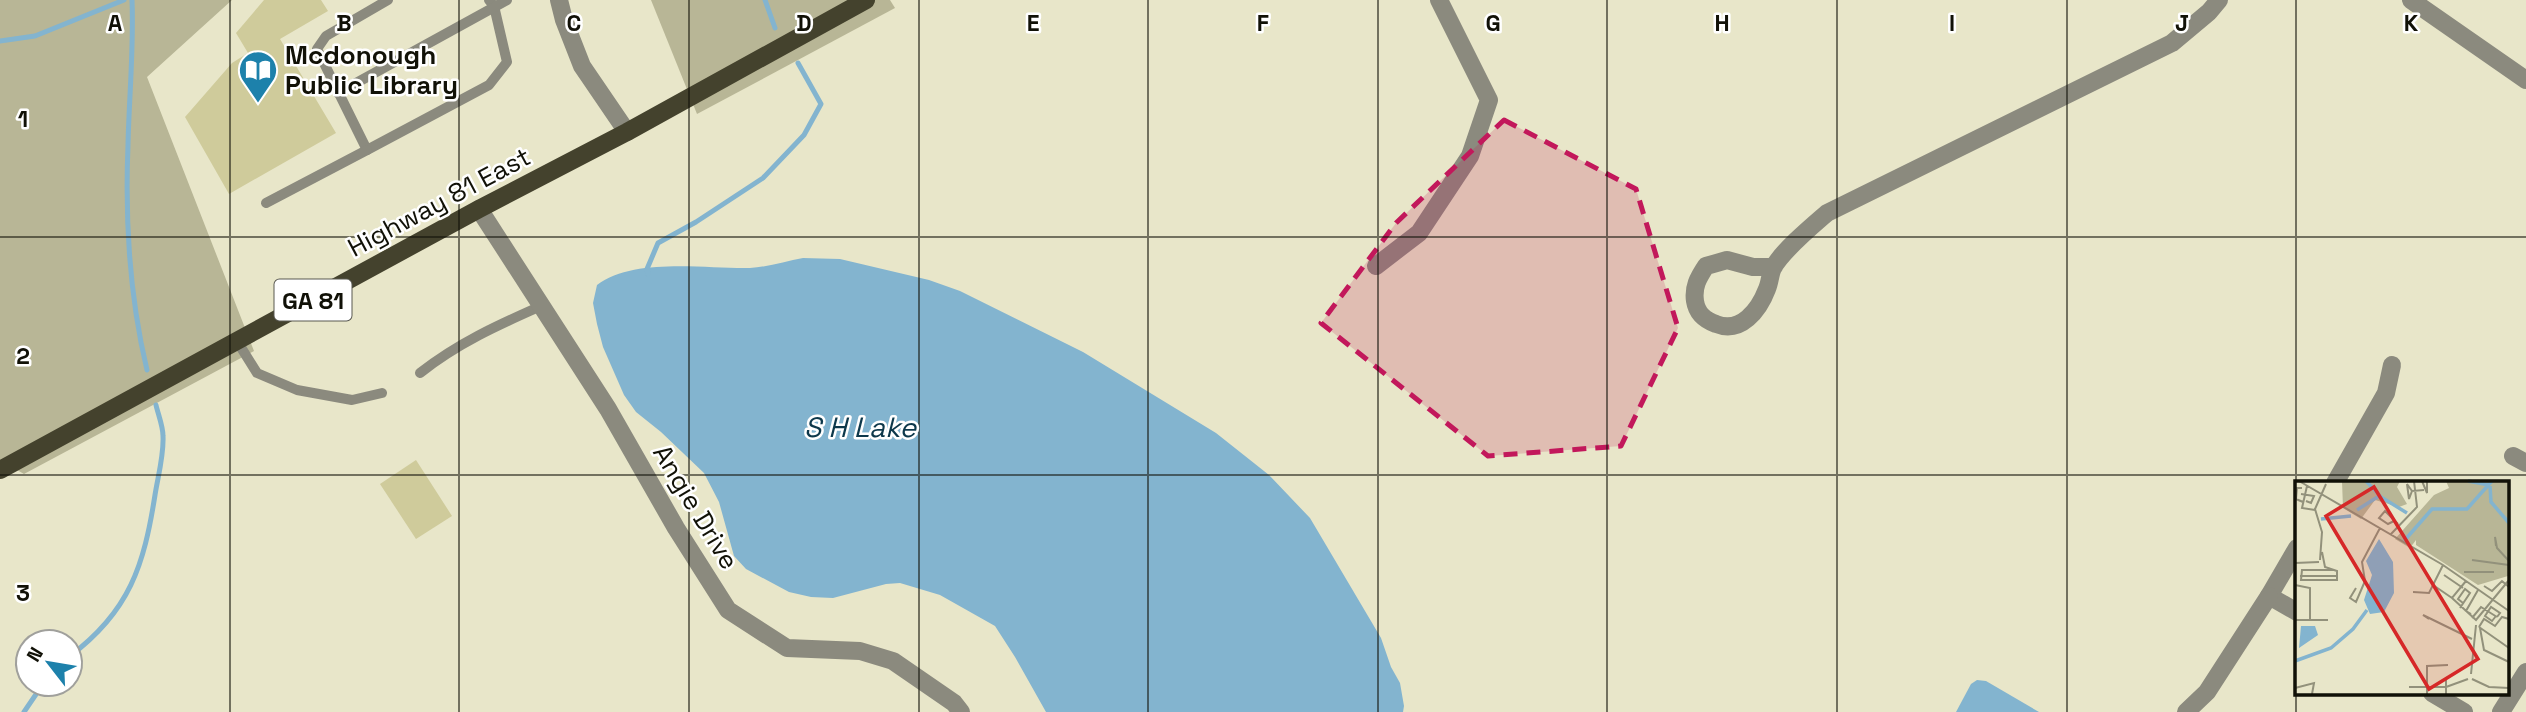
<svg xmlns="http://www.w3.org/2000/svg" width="2526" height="712" viewBox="0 0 2526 712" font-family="'Space Grotesk',sans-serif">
	<rect width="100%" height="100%" fill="#e8e6c9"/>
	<g fill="#b8b696">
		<polygon points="0,0 232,0 147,77 254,351 24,474 0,460"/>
		<polygon points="651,0 890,0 895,8 697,114"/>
	</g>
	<g fill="#83b4cf">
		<path d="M 803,258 L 840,259 L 929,280 L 960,291 L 1083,352 L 1216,433 L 1269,475 L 1310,518 L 1381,638 L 1391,667 L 1400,683 L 1404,706 L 1403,712 L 1046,712 L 1015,657 L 995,626 L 940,595 L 900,583 L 886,584 L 833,598 L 811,597 L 789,592 L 746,569 L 734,556 L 719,502 L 704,473 L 661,432 L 636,412 L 624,395 L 603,347 L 597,324 L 593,303 L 597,285 C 634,257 706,269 750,268 C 768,267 786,261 803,258 Z"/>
		<polygon points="1977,680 1986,681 2039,712 1956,712 1971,684"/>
	</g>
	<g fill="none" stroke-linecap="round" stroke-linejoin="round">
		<g stroke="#83b4cf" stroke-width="5">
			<path d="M 132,0 C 134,48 129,97 128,145 C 125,218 130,299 147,370"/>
			<polyline points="765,0 775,28"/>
			<polyline points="0,41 35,36 124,0"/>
			<polyline points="648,274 647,269 658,243 696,222 763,178 804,135 821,104 798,63"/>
			<path d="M 70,656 C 130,611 144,565 155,495 C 158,476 164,455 163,436 C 163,426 158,414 156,405"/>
			<polyline points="24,712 43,684"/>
		</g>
	</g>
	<g fill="#cfcb9b">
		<polygon points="264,0 321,0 328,11 280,39 336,133 229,194 185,117 232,63 248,53 236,33"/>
		<polygon points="416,460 452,516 416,539 380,484"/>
	</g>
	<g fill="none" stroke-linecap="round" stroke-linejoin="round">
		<g stroke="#8b8a7e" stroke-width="10">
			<polyline points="388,0 326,36 317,49 367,150 489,85 507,62 494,6 489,0"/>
			<polyline points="338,93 507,0"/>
			<polyline points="266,203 367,150"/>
			<polyline points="237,341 257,373 297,390 352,400 382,393"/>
			<path d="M 420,373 C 458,343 498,325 541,306"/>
		</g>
		<g stroke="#8b8a7e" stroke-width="18">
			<polyline points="559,0 564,20 582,66 627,132"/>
			<polyline points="2411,0 2526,80"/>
			<polyline points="479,209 608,409 676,528 728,610 787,648 860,651 893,661 954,703 961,712"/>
			<polyline points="1376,266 1419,233 1470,156 1489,100 1439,0"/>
			<path d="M 1774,267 L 1753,267 L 1727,260 L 1706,266 C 1698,278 1693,287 1695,301 C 1697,314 1705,320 1716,324 C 1741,334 1759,310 1767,289 C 1770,282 1770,274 1773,268 C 1782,251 1812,226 1827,213 L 2172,43 L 2209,12 L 2219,0"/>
			<polyline points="2513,456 2526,463"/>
			<polyline points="2335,483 2386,393 2392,365"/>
			<polyline points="2297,548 2269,596 2297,612"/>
			<polyline points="2432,693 2464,712"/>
			<polyline points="2186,712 2207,692 2269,596"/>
			<polyline points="2501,712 2526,672"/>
		</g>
		<polyline stroke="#44422d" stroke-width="18" points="0,470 479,209 627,132 866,0"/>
	</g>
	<path fill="#c2185b" fill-opacity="0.2" stroke="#c2185b" stroke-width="5" stroke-dasharray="14 9" stroke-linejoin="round" d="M 1504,120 L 1636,189 L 1678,328 L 1621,446 L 1488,456 L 1321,323 L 1396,223 Z"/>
	<path fill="none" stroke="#111107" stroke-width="2" stroke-opacity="0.55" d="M 230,0 L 230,712M 459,0 L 459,712M 689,0 L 689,712M 919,0 L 919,712M 1148,0 L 1148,712M 1378,0 L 1378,712M 1607,0 L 1607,712M 1837,0 L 1837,712M 2067,0 L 2067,712M 2296,0 L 2296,712M 0,237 L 2526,237M 0,475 L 2526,475"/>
	<defs>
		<g id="library-pin" transform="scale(2.0125)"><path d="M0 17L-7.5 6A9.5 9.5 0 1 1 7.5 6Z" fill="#1d81ab" stroke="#fff"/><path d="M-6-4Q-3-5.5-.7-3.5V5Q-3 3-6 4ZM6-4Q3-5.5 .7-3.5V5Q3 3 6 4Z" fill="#fff"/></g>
	</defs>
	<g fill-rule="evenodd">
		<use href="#library-pin" x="258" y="70"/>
	</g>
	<g text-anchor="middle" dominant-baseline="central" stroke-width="5" stroke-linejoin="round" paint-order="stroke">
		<rect fill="#fff" stroke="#585851" stroke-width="2" x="274.5" y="279.5" width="77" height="41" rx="5"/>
		<g font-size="24" font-weight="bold" fill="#111107">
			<text x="313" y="300">GA 81</text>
		</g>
		<g font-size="26" font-weight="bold" fill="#111107" stroke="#fff" text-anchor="start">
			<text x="285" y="55">Mcdonough<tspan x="285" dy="30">Public Library</tspan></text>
		</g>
		<g font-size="26" fill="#111107" stroke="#fff">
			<text transform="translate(439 202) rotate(-28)">Highway 81 East</text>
			<text transform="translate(696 507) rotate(59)">Angie Drive</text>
		</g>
		<g font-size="28" font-style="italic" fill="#0d384b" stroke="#fff">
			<text x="860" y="427">S H Lake</text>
		</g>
	</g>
	<g transform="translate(2295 481)">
		<rect width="214" height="214" fill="#e8e6c9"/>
		<path d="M 47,0 L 105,0 L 102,6 L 112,23 L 104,26 L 80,19 L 66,38 L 48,27 ZM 151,0 L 213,0 L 213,95 L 183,104 L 121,64 L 121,59 L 115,67 L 100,58 L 139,14 L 154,7 Z" fill="#b8b696"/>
		<path d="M 84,58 L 98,81 L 99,112 L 89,131 L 75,133 L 69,119 L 77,94 L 71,80 ZM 6,145 L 20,145 L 23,154 L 4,167 Z" fill="#83b4cf"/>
		<path fill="none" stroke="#83b4cf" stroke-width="3.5" d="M 71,0 L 86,16 L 112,32M 173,0 L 194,4M 195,5 L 196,21 L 214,42M 62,29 L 84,15M 26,38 L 56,35M 109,60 L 137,28 L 172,28 L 197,0M 0,180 L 36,167 L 58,148 L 72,129"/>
		<path fill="none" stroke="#92917b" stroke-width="2" d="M 4,0 L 148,84 L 214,130M 127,0 L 132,12 L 132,0M 12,5 L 7,27 L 20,29M 7,7 L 2,7 L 1,18 L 8,21M 117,10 L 114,18 L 112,3 L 117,10 L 129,9M 6,13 L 19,15 L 16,22 L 11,20M 99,40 L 93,43 L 84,37 L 90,30 L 103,43M 96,53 L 122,26 L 119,0M 201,65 L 200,56 L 202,67 L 214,80M 27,71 L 30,86 L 42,90 L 42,99 L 6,99 L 7,89 L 39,89M 25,79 L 27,51 L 20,28 L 31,3M 177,79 L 214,84M 0,82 L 24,81M 169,91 L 199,91M 149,94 L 168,107M 5,95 L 43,95M 0,104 L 15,107 L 15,139M 138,104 L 157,117 L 171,100M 189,105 L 197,110 L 207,100 L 214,106M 61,107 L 55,117 L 61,121 L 70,100 L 67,81 L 85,47M 118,111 L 134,112 L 148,84M 157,117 L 181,139 L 214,99M 165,127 L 175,112 L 170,108 L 163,118 L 168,122M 176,133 L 171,130 L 183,109M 201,135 L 197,140 L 190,135 L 196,126 L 205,132 L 202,136M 177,137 L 186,126 L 202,136M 134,138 L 128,134 L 177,158M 0,139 L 33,139M 184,146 L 189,138 L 200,145 L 207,136 L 214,138M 184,146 L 214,167M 185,147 L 189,169 L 214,181M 176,193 L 181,144M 151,196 L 151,206 L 173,198M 177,198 L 194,206 L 214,207M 114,206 L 132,206 L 132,185 L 153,184M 0,207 L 19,202 L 17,213M 132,213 L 132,206 L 151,206 L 151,213"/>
		<path fill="#d62828" fill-opacity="0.15" stroke="#d62828" stroke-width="3.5" d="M 79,6 L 183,178 L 134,208 L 31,35 Z"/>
		<rect width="214" height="214" fill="none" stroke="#111107" stroke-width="3.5"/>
	</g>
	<g font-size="23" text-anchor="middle" font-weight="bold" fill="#111107" stroke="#fff" stroke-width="5" stroke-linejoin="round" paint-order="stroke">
		<text x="115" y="31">A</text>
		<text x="344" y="31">B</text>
		<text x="574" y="31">C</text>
		<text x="804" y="31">D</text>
		<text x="1033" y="31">E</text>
		<text x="1263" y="31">F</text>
		<text x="1493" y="31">G</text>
		<text x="1722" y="31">H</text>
		<text x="1952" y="31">I</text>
		<text x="2182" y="31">J</text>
		<text x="2411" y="31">K</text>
		<text x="23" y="127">1</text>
		<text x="23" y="364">2</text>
		<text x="23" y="601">3</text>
	</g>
	<g transform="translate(49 663) rotate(301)"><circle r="33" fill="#ffffff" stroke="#a0a09c" stroke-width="2"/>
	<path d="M0-5L12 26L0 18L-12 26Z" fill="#1d81ab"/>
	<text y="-10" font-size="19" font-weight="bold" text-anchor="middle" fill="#111107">N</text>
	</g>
</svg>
